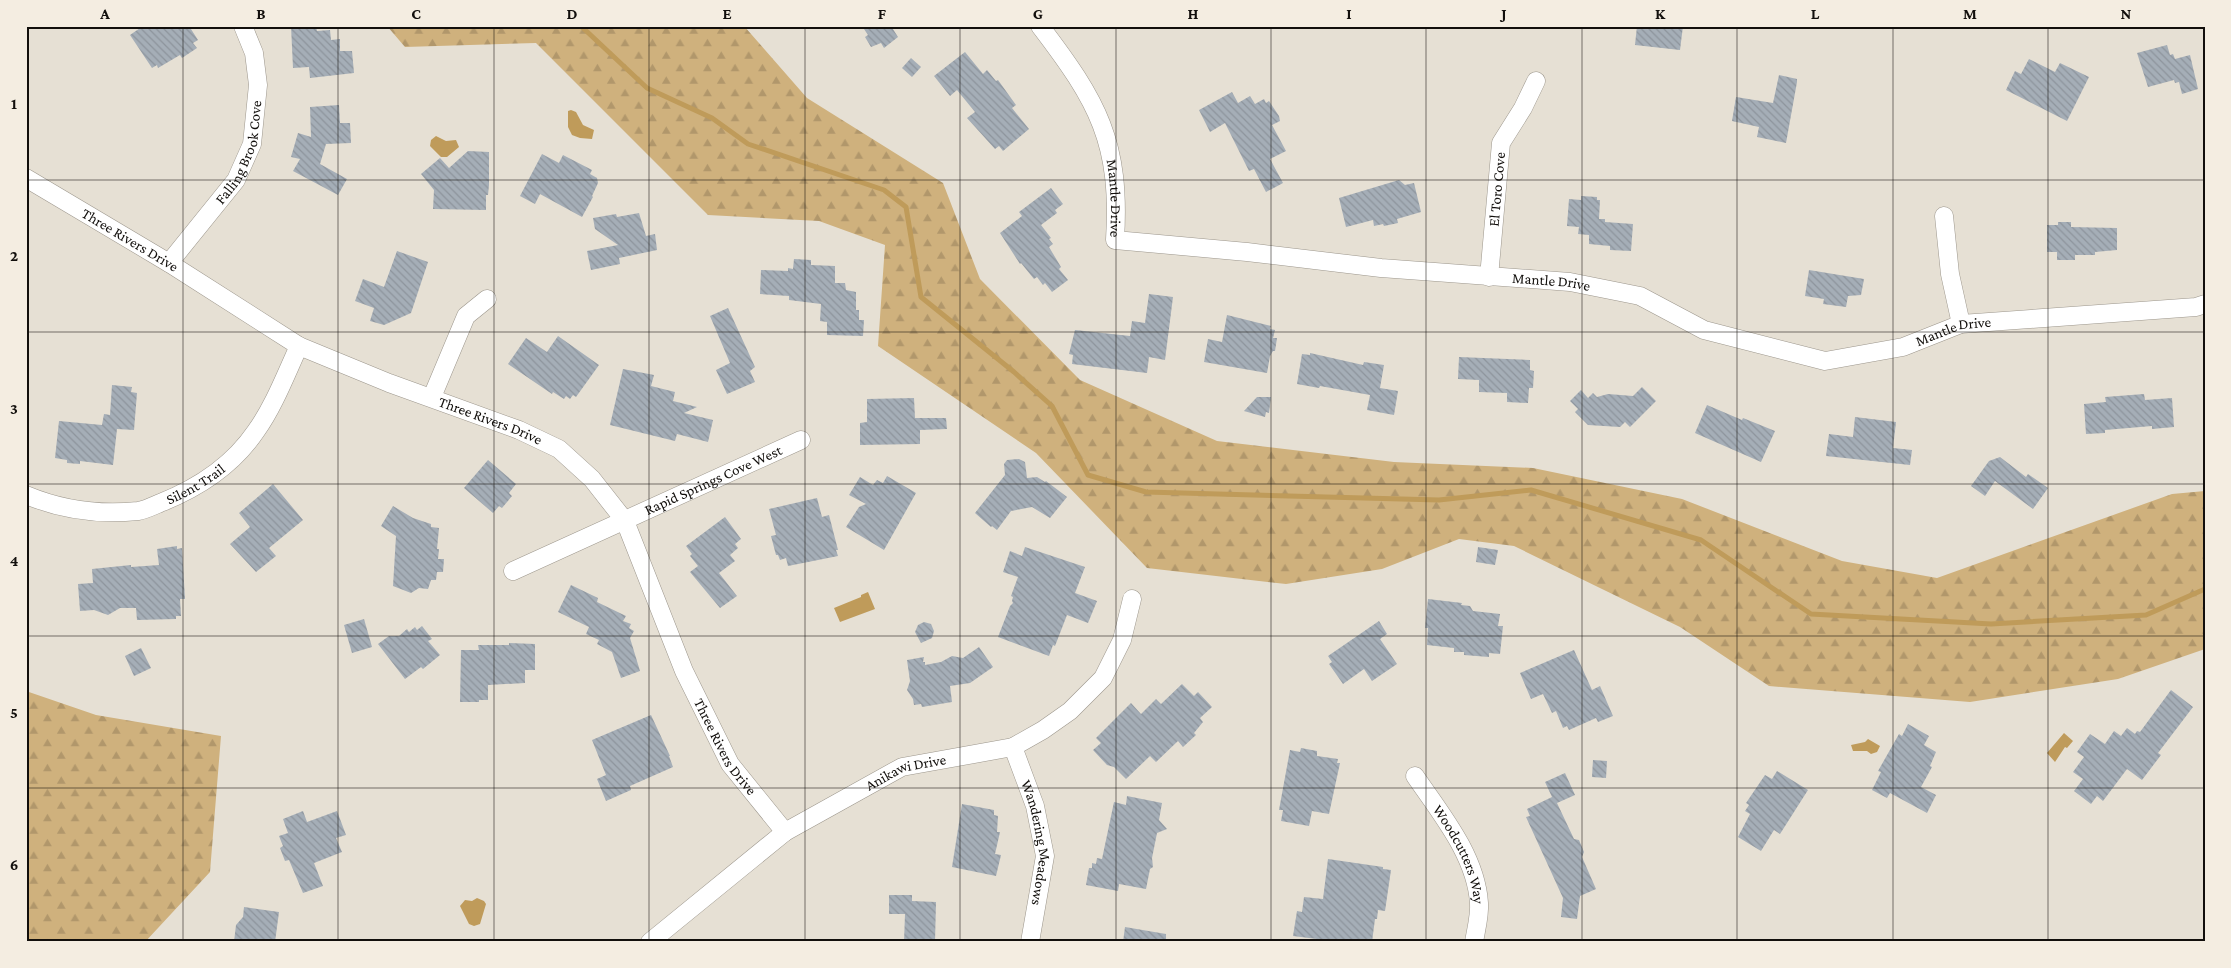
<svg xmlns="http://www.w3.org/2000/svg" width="2231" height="968" viewBox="0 0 2231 968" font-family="'Crimson Pro',serif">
	<defs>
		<pattern id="forest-firs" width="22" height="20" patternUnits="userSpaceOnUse" patternTransform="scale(1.25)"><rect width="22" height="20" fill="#cfb17d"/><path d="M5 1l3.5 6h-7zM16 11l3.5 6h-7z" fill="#b1976b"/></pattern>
		<pattern id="building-back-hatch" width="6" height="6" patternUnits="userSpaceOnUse" patternTransform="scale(1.25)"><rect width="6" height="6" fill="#a5aeb7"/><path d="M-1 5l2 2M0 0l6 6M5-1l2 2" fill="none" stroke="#8d949c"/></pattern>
	</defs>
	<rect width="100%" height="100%" fill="#e6e0d4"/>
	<g fill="url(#forest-firs)">
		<polygon points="387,26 744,26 807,98 943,183 980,279 1080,380 1217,441 1394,462 1533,468 1682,499 1842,561 1937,578 2172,494 2205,491 2205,649 2118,679 1970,702 1769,686 1680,627 1514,546 1459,539 1382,569 1286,584 1147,568 1036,453 878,346 885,245 819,221 708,215 536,43 405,47"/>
		<polygon points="26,691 96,715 221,736 210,872 145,942 26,942"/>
	</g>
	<g fill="#bf9b5a">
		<polygon points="571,110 576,112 583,125 594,130 592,139 580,138 572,135 568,127 568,111"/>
		<polygon points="436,136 446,141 456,140 459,147 447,157 441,157 430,146 431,140"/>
		<polygon points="868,592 875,609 840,622 834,608 861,597 861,595"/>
		<polygon points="2064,733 2073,741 2067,748 2065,747 2055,762 2047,753"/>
		<polygon points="1868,739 1880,746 1877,752 1871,754 1867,751 1853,751 1851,745 1865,742"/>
		<polygon points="477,898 484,901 486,904 480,924 474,926 469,924 460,906 465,900 472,901"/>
	</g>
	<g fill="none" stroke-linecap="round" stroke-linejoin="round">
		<polyline stroke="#bf9b5a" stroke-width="5" points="581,26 647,88 712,118 748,144 884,190 906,207 921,297 1014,372 1052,406 1088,475 1146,492 1439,500 1531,490 1701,540 1811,614 1991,624 2146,615 2205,589"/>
	</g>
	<g fill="url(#building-back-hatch)">
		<polygon points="143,26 189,26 198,40 193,43 197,48 182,58 180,55 158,68 157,65 152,68 130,35"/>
		<polygon points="291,26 316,26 317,31 330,30 331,40 340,39 340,51 352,51 354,73 310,78 309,67 293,68"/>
		<polygon points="862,26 891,26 898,37 884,48 881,43 871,47 865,37 868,35"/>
		<polygon points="1637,26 1683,26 1680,50 1635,45"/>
		<polygon points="2167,45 2170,55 2173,54 2175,59 2190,55 2198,89 2182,94 2179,82 2175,83 2174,80 2148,87 2137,53"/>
		<polygon points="965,52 983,74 987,70 996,81 998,80 1016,105 1012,108 1029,129 1003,151 999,146 995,149 967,118 975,112 957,90 950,96 934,76"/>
		<polygon points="911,58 921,67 912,77 902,68"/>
		<polygon points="2029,59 2055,72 2060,63 2089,77 2067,121 2006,90 2015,71 2021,74"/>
		<polygon points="1779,75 1797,79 1797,82 1786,143 1757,137 1759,127 1732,121 1736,97 1773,103"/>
		<polygon points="1232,92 1238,103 1250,96 1255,104 1264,99 1266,103 1269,101 1279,116 1280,121 1272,125 1286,151 1270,159 1283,183 1266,192 1254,169 1249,171 1225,123 1210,132 1199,110"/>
		<polygon points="339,105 340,123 350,123 351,143 326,144 320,164 347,179 338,195 293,171 300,159 291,157 298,133 311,137 310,107"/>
		<polygon points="468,151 489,152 489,185 488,195 486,195 486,210 433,209 434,190 421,174 440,158 449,168"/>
		<polygon points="542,154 559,163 563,155 592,170 590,174 597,178 598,183 592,196 593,197 582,217 540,194 535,204 520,196"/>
		<polygon points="1399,180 1405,185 1414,183 1421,212 1397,219 1398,223 1384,226 1383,224 1374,226 1373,220 1346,227 1339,198"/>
		<polygon points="1051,188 1063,204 1055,210 1057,213 1041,225 1051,238 1049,239 1053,244 1049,247 1061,267 1059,269 1068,280 1052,292 1045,283 1043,285 1037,277 1034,279 1021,263 1020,264 1000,233 1022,216 1019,212"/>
		<polygon points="1581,196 1597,197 1597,200 1600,200 1599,219 1605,219 1605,222 1633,224 1631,251 1610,250 1610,246 1589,244 1589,235 1578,234 1579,227 1567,226 1569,199 1581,200"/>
		<polygon points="639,213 646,236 655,234 657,250 619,258 620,264 591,270 587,251 618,245 595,229 593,218 616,214 617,217"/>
		<polygon points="2058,222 2071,222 2071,227 2117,228 2117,250 2095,252 2095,255 2075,255 2075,260 2057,260 2057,252 2047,252 2047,225 2058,225"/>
		<polygon points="397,251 428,262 411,313 384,325 370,321 374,308 355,301 363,279 384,287"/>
		<polygon points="794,259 811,260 811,265 835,266 835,283 845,283 846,290 856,292 856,310 859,310 859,320 864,320 863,336 827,335 827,322 820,321 821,304 789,300 789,296 760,294 761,270 788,271 788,268 793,269"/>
		<polygon points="1809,270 1864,279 1861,295 1848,296 1846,307 1823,304 1824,299 1805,296"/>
		<polygon points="1149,294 1173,297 1165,360 1149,357 1147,373 1072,364 1073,355 1069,354 1075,330 1130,336 1132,321 1145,323"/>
		<polygon points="728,308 755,367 750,371 755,382 727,394 716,370 730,363 710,316"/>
		<polygon points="1227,315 1271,326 1270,329 1275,330 1273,338 1277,338 1275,351 1273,351 1270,356 1267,373 1204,362 1208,339 1222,342"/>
		<polygon points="558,336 599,365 576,397 573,395 570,399 566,396 564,399 553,392 552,394 508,364 526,338 547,352"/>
		<polygon points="1310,353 1363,365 1364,362 1384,365 1380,388 1398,391 1394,415 1367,410 1370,395 1320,386 1319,388 1297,384 1302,354 1310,355"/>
		<polygon points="1459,357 1530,360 1530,370 1534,371 1533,388 1529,388 1528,403 1507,402 1507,393 1479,392 1479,380 1458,379"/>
		<polygon points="623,369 654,375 651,386 675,392 673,401 697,407 684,413 713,420 708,442 677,434 675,441 610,425"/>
		<polygon points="112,385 132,387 131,392 137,393 134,430 117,429 113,465 80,461 80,464 67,463 67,460 55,458 59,421 102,425 104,414 110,415"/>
		<polygon points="1642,387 1656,401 1630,427 1625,422 1620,427 1588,425 1575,412 1578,409 1570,401 1581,390 1588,398 1593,393 1597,397 1608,394 1633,396"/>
		<polygon points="2144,394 2145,400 2172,398 2174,427 2152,429 2152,426 2105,430 2105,433 2086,434 2084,404 2106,402 2105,397"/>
		<polygon points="1257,397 1271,397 1269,413 1266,412 1265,417 1244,411"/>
		<polygon points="914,398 915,418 946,418 947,429 920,430 920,444 860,445 860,423 867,422 867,399"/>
		<polygon points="1707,405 1742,420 1743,418 1775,431 1761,462 1695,433"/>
		<polygon points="1855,417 1896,422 1893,448 1912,450 1910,465 1826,456 1829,434 1853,437"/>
		<polygon points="2000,457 2026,477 2028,474 2048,488 2033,509 1995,481 1985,496 1971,486 1989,461"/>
		<polygon points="1019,459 1025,462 1027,478 1037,477 1045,482 1046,481 1067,497 1050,518 1032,507 1011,511 997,530 992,526 991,527 975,513 1005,475 1004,464 1007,460"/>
		<polygon points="488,460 516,484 509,493 512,496 502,508 499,506 493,513 464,488"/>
		<polygon points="887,476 916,493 884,550 846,527 859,507 866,504 849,495 860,477 873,485 877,480 883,483"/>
		<polygon points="273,484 303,520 269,548 276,556 256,572 230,544 250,527 239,513"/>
		<polygon points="817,498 822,517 829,515 838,550 836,550 838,556 788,566 786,558 780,560 778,555 776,555 771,536 776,535 769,509"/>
		<polygon points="393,506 413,518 431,524 431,527 439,528 437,549 439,549 438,559 444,559 443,572 437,572 436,580 431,580 428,589 419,588 411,593 393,586 396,536 381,526"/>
		<polygon points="725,517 741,539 735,544 738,548 730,555 735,561 719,573 737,596 720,608 690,572 698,566 690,556 692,554 686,546"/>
		<polygon points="177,546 177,549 182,548 185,599 180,599 181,616 176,616 176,619 137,620 136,608 120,608 108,615 94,610 80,611 78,584 93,583 92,569 131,565 131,567 159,565 157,549"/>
		<polygon points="1025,547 1085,567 1075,593 1097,601 1088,623 1067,615 1055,646 1053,645 1049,656 998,637 1010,606 1013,603 1012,601 1013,597 1011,596 1018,577 1003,572 1010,551 1022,556"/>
		<polygon points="1478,547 1498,550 1495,565 1476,562"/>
		<polygon points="571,585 598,598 597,602 626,616 623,621 631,624 629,628 634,631 630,638 640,671 621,678 612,652 597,644 599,640 586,634 589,627 558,612"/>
		<polygon points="1428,599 1462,603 1461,605 1470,606 1473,611 1500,614 1498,626 1503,626 1500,654 1489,653 1489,657 1464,655 1464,652 1454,652 1454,648 1427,645 1428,628 1425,628"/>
		<polygon points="364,619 372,647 352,653 344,625"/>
		<polygon points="1379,621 1387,634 1380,639 1397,664 1372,681 1364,669 1343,684 1329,664 1332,662 1328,656"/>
		<polygon points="924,622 931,624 934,631 932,638 921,643 915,632 918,625"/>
		<polygon points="422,626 432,639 428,641 440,655 423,669 421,667 405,679 378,644 389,636 399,636 407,629 409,632 415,627 417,630"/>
		<polygon points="509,643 535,644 535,670 525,670 525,683 488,685 488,700 479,700 479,702 460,702 461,650 479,650 478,645 509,645"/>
		<polygon points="979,647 993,667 970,683 950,686 952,702 922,707 921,704 914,705 913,699 907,690 910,681 907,660 924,657 923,662 925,662 925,665 941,662 952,656 963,658"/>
		<polygon points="141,648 151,668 134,676 125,656"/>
		<polygon points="1574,650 1592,690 1600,686 1613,716 1598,722 1596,718 1569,730 1567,726 1563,728 1556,711 1552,713 1543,694 1531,699 1520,673"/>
		<polygon points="1182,684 1194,696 1198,692 1212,707 1200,718 1203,722 1194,733 1196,735 1183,747 1178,741 1156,762 1150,756 1126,779 1114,767 1107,765 1093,750 1101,743 1096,738 1131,703 1141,714 1156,699 1161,704"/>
		<polygon points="2171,690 2193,707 2158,753 2161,755 2142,780 2127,769 2103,801 2097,796 2091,804 2074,791 2083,779 2073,772 2084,757 2077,752 2090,734 2105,744 2114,731 2121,736 2127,728 2135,734 2137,731 2140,732"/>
		<polygon points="651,715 670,756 669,756 673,767 630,786 631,790 606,801 597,779 606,775 592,740"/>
		<polygon points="1908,724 1929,736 1924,745 1936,752 1930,766 1932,767 1921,787 1936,795 1927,813 1890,793 1887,798 1872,790 1881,772 1878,771 1899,734 1902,736"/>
		<polygon points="1301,748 1317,751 1317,756 1338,759 1337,763 1340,763 1329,814 1312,811 1309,826 1281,821 1283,810 1279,810 1290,750 1300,752"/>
		<polygon points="1593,760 1607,761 1606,778 1592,777"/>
		<polygon points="1777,771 1808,790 1780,834 1774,830 1761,851 1738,837 1750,814 1745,811 1749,805 1746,803 1765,775 1772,779"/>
		<polygon points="1565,773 1575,795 1557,803 1574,839 1579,840 1584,852 1582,857 1596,889 1580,896 1577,919 1561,917 1563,898 1526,817 1530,816 1527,809 1552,797 1545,782"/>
		<polygon points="1127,796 1162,803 1159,820 1167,829 1157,833 1152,858 1153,867 1150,869 1146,889 1119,884 1118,891 1086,885 1089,868 1092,868 1092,863 1096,864 1097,858 1102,859 1114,802 1126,805"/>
		<polygon points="962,804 994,810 994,815 998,816 997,832 1000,832 995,854 1001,855 996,876 952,867"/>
		<polygon points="303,811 307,822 337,811 346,835 336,838 342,852 314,863 323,886 303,893 289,860 285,861 280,848 283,846 279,836 288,833 283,819"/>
		<polygon points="1328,859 1383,867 1383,869 1391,870 1385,911 1378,910 1377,919 1375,919 1372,942 1325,940 1293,936 1297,911 1302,912 1304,897 1323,899"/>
		<polygon points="889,895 912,895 912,901 936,902 935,942 904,942 905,914 889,914"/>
		<polygon points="244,907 279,912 275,942 234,942 236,925 243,917"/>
		<polygon points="1125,927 1166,934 1166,942 1123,942"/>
	</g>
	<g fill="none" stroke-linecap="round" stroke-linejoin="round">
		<g stroke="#9c968c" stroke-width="19">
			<g id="minor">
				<path id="s1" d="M 1040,26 C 1098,102 1121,142 1115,240 L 1247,252 L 1381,268 L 1570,282 L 1640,296 L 1704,330 L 1825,361 L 1903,347 L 1961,324 L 2196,307 L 2205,304"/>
				<path id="s2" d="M 26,178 L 169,263 L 299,346 L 389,383 L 519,430 L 559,449 L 592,479 L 625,521 L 684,671 L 730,764 L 785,832"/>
				<polyline points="1944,216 1950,274 1961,324"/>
				<path id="s3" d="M 169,263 L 236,180 L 252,144 L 258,85 L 254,53 L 243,26"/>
				<path id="s4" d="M 1489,277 L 1501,143 L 1523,108 L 1536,81"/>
				<polyline points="432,397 466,316 487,299"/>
				<path id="s5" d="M 26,495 C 62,510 100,515 138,511 C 145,510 153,506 160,503 C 198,488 233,465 256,431 C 274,406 286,374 299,346"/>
				<path id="s6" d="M 513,571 L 801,440"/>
				<path id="s7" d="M 1013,747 L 1035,806 L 1045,856 L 1030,942"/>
				<path id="s8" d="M 1415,776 C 1441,814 1476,856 1479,903 C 1480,915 1476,930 1474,942"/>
				<path id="s9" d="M 650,942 L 785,832 L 902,767 L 1013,747 L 1043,730 L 1070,711 L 1103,678 L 1122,640 L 1132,599"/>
			</g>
		</g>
		<use href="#minor" stroke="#fff" stroke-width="18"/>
	</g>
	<path fill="none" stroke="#120f0c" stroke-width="1" stroke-opacity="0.55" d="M 183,26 L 183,942M 338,26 L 338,942M 494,26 L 494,942M 649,26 L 649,942M 805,26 L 805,942M 960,26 L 960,942M 1116,26 L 1116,942M 1271,26 L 1271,942M 1426,26 L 1426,942M 1582,26 L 1582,942M 1737,26 L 1737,942M 1893,26 L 1893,942M 2048,26 L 2048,942M 26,180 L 2205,180M 26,332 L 2205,332M 26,484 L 2205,484M 26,636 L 2205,636M 26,788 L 2205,788"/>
	<g text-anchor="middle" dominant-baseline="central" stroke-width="4.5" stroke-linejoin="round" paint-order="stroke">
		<g font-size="15" fill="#120f0c" stroke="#f4ede1">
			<text stroke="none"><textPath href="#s3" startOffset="134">Falling Brook Cove</textPath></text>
			<text stroke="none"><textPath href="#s4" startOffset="88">El Toro Cove</textPath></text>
			<text stroke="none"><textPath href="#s1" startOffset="192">Mantle Drive</textPath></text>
			<text stroke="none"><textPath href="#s2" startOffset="121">Three Rivers Drive</textPath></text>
			<text stroke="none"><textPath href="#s1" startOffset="672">Mantle Drive</textPath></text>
			<text stroke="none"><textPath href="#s1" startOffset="1092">Mantle Drive</textPath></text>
			<text stroke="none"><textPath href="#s2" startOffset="526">Three Rivers Drive</textPath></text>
			<text stroke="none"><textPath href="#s6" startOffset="220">Rapid Springs Cove West</textPath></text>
			<text stroke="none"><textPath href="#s5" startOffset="178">Silent Trail</textPath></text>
			<text stroke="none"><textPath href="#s2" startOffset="946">Three Rivers Drive</textPath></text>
			<text stroke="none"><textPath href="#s9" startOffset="310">Anikawi Drive</textPath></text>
			<text stroke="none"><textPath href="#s7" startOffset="100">Wandering Meadows</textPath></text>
			<text stroke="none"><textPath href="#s8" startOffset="91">Woodcutters Way</textPath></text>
		</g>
	</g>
	<rect width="2231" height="968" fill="none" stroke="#f4ede1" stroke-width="55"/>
	<rect x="28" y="28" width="2176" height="912" fill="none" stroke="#120f0c" stroke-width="2"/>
	<g font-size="16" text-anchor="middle" font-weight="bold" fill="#120f0c">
		<text x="105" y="19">A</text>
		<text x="261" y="19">B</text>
		<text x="416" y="19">C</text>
		<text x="572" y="19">D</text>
		<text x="727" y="19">E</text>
		<text x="882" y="19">F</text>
		<text x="1038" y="19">G</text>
		<text x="1193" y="19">H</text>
		<text x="1349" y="19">I</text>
		<text x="1504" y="19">J</text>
		<text x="1660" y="19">K</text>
		<text x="1815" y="19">L</text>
		<text x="1970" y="19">M</text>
		<text x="2126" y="19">N</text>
		<text x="14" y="109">1</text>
		<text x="14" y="261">2</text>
		<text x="14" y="414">3</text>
		<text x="14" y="566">4</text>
		<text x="14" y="718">5</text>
		<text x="14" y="870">6</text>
	</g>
</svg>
